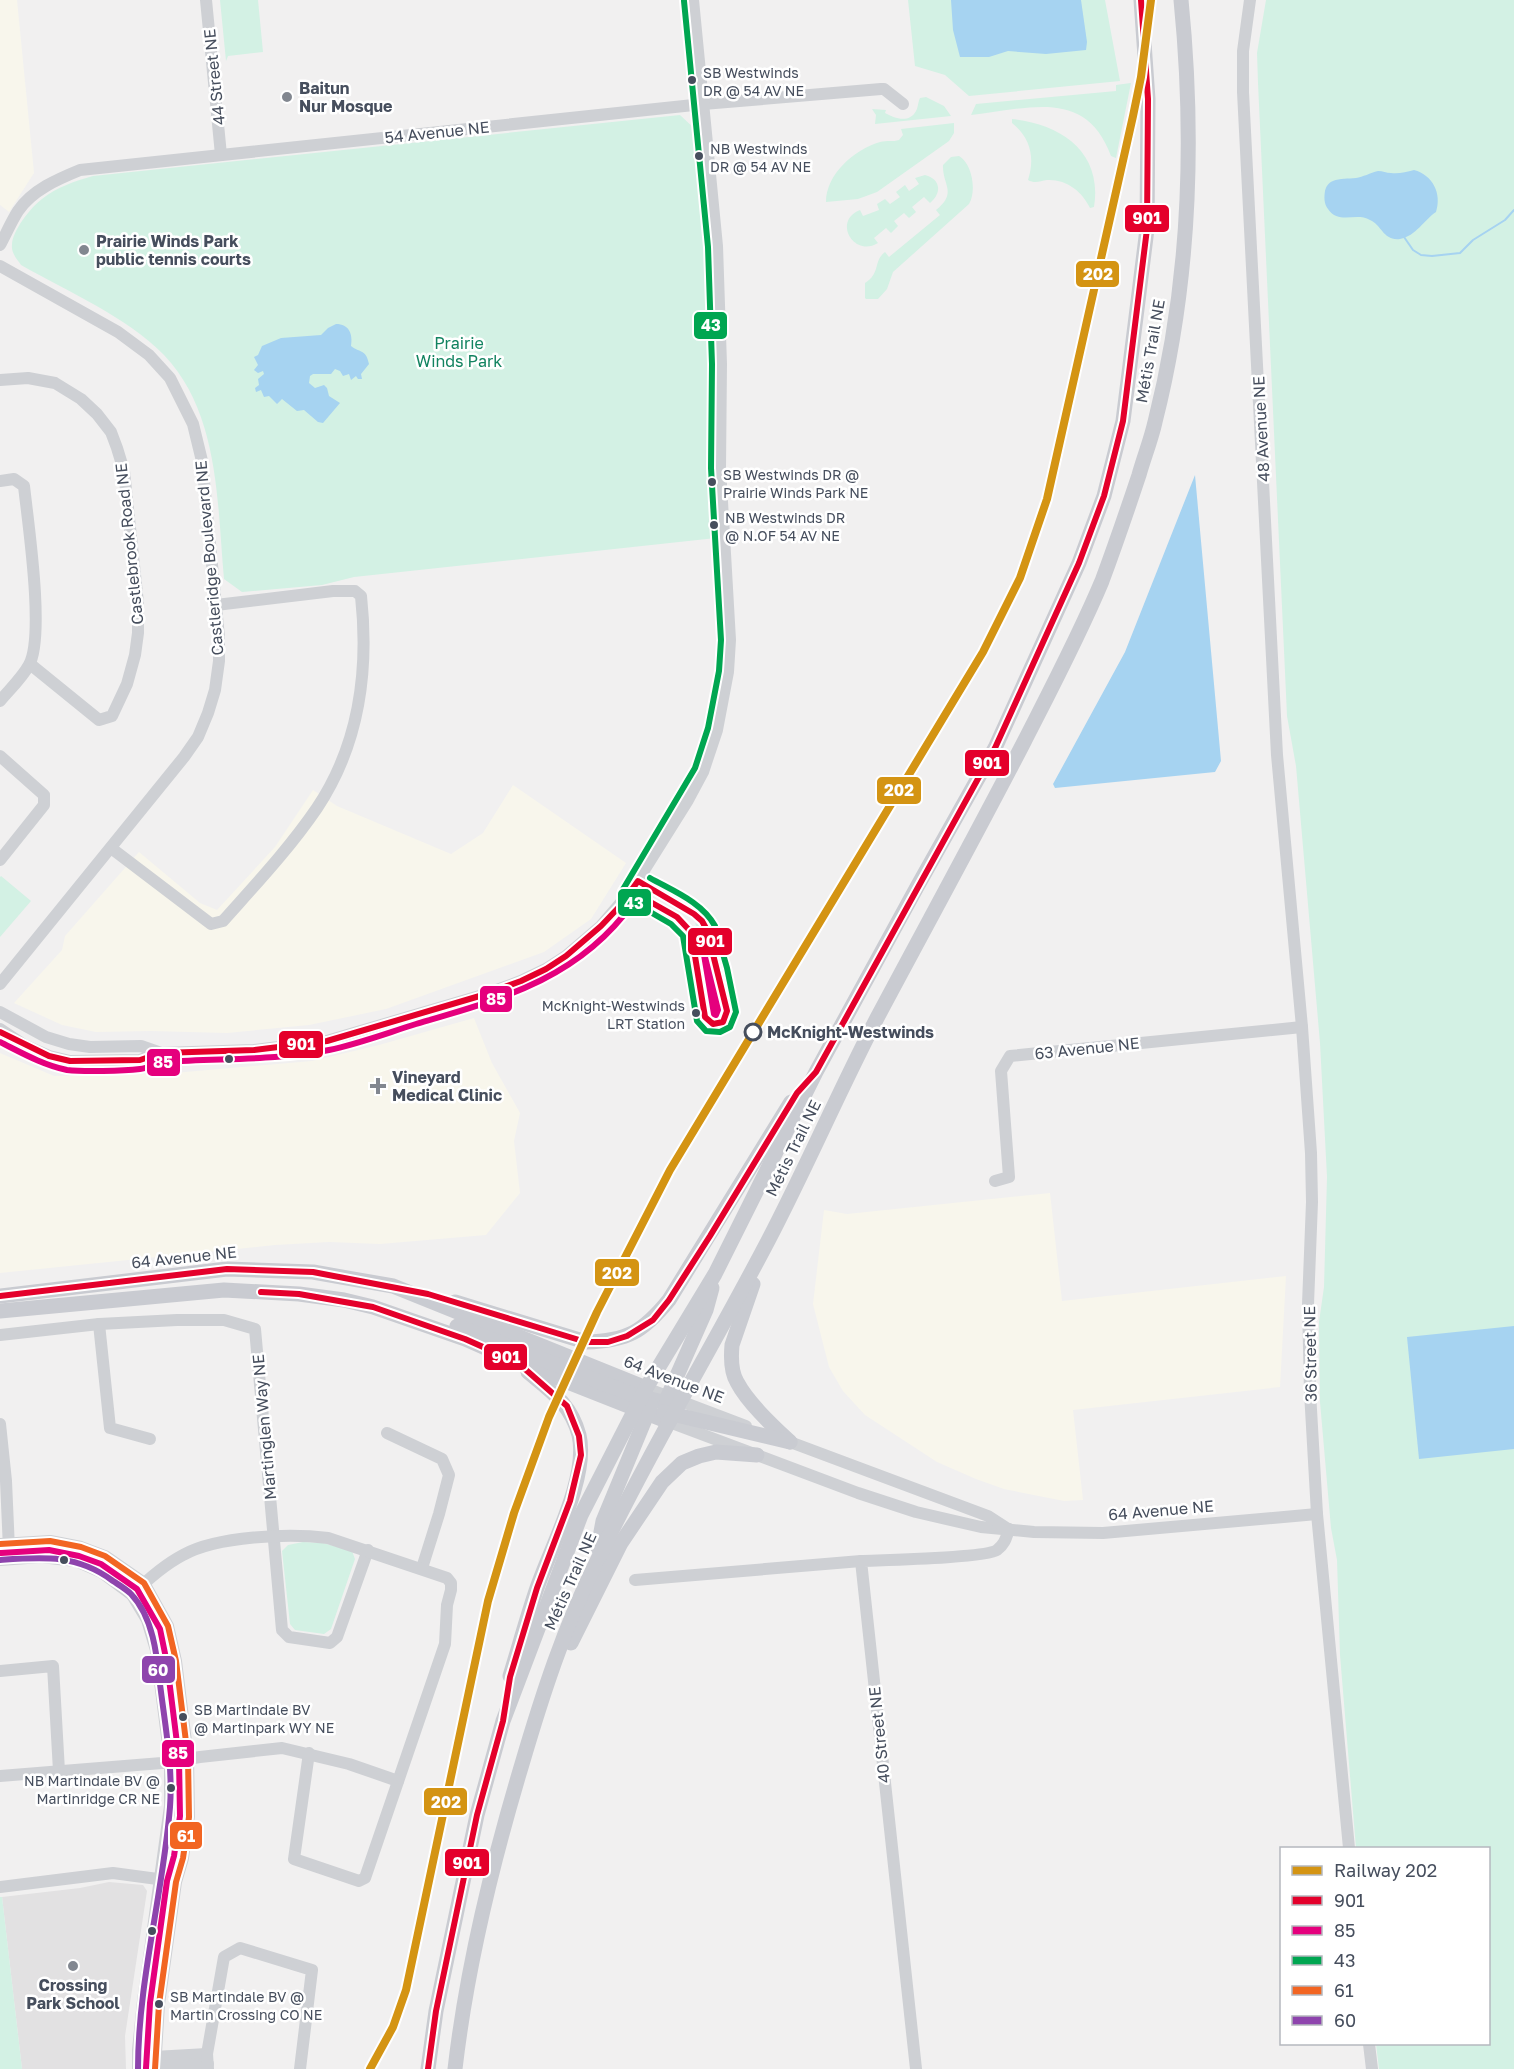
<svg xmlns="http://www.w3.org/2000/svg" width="1514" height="2069" viewBox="0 0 1514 2069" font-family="'Golos Text',sans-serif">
	<rect width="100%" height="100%" fill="#f1f0f0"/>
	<g fill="#f8f6ec">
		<polygon points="0,0 17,0 34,173 9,212 0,205"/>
		<polygon points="513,785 626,863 591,919 544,952 386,1009 309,1025 227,1033 151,1031 96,1032 62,1025 14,1003 62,950 65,936 139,852 200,903 217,910 275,847 313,790 337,806 451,854 483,833"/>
		<polygon points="474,1018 492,1063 520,1113 514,1141 520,1193 486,1235 380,1244 329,1242 275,1245 0,1273 0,1053 54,1076 174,1073 312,1061 379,1045"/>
		<polygon points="1050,1193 1062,1301 1286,1276 1280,1387 1073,1410 1083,1500 1064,1501 1004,1489 976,1479 937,1462 865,1415 843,1391 829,1367 813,1304 824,1210 847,1214"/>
	</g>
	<polygon fill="#e2e1e2" points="109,1882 143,1885 147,1891 125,2036 126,2069 22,2069 2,1897 80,1888"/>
	<g fill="#d3f1e4">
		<polygon points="220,0 258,0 263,52 228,56 226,61"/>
		<polygon points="908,0 1105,0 1120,81 969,96 945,75 915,66"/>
		<polygon points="1266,0 1514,0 1514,2069 1379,2069 1376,2044 1488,2044 1488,1848 1356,1848 1340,1655 1337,1560 1331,1528 1320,1402 1319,1322 1324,1287 1327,1177 1320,1043 1296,766 1287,716 1258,83 1257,53"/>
		<path d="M 1131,83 L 1116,158 L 1111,156 C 1086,87 1028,109 971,115 L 976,104 L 1116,91 L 1116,85 Z"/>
		<path d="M 926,97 L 944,106 L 951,116 L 875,124 L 876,115 L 872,109 L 886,110 L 885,113 C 894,118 909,124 916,111 C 918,108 918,102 920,98 Z"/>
		<path d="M 680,115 L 696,130 C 702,200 708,270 711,341 C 713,407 712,472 716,538 L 354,577 L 322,585 L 242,592 L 224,579 C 217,504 220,414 164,355 C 127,317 67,291 21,265 C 17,259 11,253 12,245 C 12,231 31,207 42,199 C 57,187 75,181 93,176 Z"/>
		<path d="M 1012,119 C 1061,124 1103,152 1094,207 L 1090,208 C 1082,191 1066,179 1047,180 C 1040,181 1035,184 1028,180 C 1035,158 1031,138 1012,123 Z"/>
		<path d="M 954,123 L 954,133 L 949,141 L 877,192 L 858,199 L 826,202 C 826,174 855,149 880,142 C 887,140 893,142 899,140 L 903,135 L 901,129 Z"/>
		<path d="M 959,156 C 972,163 977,191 969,204 L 893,272 L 887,289 L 878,299 L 866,299 L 865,298 L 865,283 C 881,273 873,261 885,252 L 889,257 L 940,215 L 936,210 C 958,192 942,185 943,165 L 951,157 Z"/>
		<path d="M 925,175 C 941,179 942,193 930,203 L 924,197 L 912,207 L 916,212 L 909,218 L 904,213 L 894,221 L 898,226 L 891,233 L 886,228 L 874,238 L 878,243 C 854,258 832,221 860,210 L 863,216 L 879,210 L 877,204 L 885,199 L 890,204 L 900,197 L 896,192 L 905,185 L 909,191 L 919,184 L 915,178 Z"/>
		<polygon points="1,876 31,901 0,937 0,877"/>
		<polygon points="695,923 699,925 701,930 716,979 721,1011 718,1017 713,1016 710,1013 698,930"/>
		<polygon points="303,1542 323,1543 352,1551 355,1559 331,1629 324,1634 295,1630 290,1624 282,1551 288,1545"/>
		<polygon points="0,1897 2,1897 22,2069 0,2069"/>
	</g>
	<g fill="#a6d3f1">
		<polygon points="951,0 1081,0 1087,42 1086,50 1046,54 1008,51 989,57 960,57 953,30"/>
		<path d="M 1414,170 C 1433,175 1442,194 1436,212 C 1424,220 1416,236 1400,239 C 1383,241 1382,225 1370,220 C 1356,212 1339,225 1328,209 C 1324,204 1324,197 1325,191 C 1326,187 1328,183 1333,181 C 1340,178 1348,179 1356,178 C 1363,177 1370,173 1378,171 C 1383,171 1386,173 1391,173 C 1399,174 1406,172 1414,170 Z"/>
		<path d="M 336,324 C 349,324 353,334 351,346 C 360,353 366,349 369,364 L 361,374 L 362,379 L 358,379 L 356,376 L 351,380 L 349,374 L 343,376 L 340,371 L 335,369 L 331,374 L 313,374 L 310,376 L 309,383 L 315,388 L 324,385 L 327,388 L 329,396 L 340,403 L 323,423 L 318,422 L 304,410 L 297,411 L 282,399 L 277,404 L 269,396 L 264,397 L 261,390 L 256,392 L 255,388 L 259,385 L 258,379 L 264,374 L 263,371 L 258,373 L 254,370 L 258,365 L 254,357 L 258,355 L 262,346 L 281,338 L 321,335 L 328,328 Z"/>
		<polygon points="1195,475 1221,761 1215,772 1055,788 1053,784 1125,652"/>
		<polygon points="1514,1326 1514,1449 1419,1459 1407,1337"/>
	</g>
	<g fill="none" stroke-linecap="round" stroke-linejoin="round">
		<polyline stroke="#a6d3f1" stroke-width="2" points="1404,237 1413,250 1421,255 1432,256 1460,253 1473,240 1505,220 1514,210"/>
		<g stroke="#ced0d4" stroke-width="12">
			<polyline points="206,0 221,155"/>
			<polyline points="1250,0 1243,51 1243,92 1277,755 1302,1027 1311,1153 1312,1202 1308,1304 1310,1392 1317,1514 1349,1848"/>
			<path d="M 0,245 C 6,234 11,222 18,211 C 32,190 58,179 80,170 L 703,104 L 881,89 L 884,89 L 903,104"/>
			<polyline points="0,266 118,332 149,355 170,378 193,424 202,461 219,637 219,661 215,690 208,713 198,737 184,757 0,984"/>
			<polyline points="0,380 28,378 55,383 81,399 97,414 111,432 117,448 124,471 138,603 138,633 135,655 127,684 112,716 99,720 30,664"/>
			<path d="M 0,481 L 14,479 L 24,486 C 28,523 45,636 29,665 C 22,678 9,690 0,701"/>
			<polyline points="0,756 44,795 44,805 0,860"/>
			<path d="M 111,848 L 211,924 L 223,921 C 255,885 289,849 317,808 C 359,745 369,670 361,596 L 355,591 L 333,591 L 216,605"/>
			<polyline points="0,1012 46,1037 69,1044 90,1047 141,1046 161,1053"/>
			<polyline points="0,1029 24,1045 49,1056 70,1061 140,1060 161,1053 254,1050 327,1041 483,995 521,981 546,969 566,956 601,926 631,891 688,800 703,772 717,730 728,672 730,640 720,467 721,364 717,246 693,0"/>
			<polyline points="995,1181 1009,1177 1001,1071 1010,1056 1302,1027"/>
			<polyline points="99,1324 110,1428 150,1439"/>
			<polyline points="0,1335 99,1324 177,1320 224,1320 255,1329 282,1630 289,1637 330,1643 337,1637 368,1550"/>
			<polyline points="646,1388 746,1426"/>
			<polyline points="669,1422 858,1493 916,1512 981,1527 1034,1532 1103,1533 1317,1514"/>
			<polyline points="0,1424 6,1481 9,1549"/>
			<polyline points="387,1433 442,1459 449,1475 439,1514 422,1568"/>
			<polyline points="782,1439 988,1516 1008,1529"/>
			<polyline points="0,1544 50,1541 81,1547 105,1556 144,1583 168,1626 176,1661 188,1758 189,1817 183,1858 176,1882 159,2004 155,2069"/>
			<polyline points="0,1560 41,1557 76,1561 101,1572 132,1595 147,1620 156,1650 170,1761 170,1806 143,2001 138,2050 138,2069"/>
			<polyline points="635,1580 861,1561"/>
			<path d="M 132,1595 C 147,1580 164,1565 183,1555 C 217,1536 289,1533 328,1538 L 447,1578 L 451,1583 L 451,1590 L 447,1605 L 445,1644 L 365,1878 L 359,1881 L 294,1859 L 309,1753"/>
			<polyline points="0,1671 53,1666 59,1771"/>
			<polyline points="0,1776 162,1763 200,1757 282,1748 349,1764 398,1781"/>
			<polyline points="0,1887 113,1873 165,1880"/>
			<polyline points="1369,2044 1372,2069"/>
			<polyline points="149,2059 154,2057 207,2054"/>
			<polyline points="149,2067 208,2064"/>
			<polyline points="208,2069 207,2054 224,1957 240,1948 312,1970 300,2069"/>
			<path d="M 916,2069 L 861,1561 C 882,1560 986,1558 997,1550 C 1005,1544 1006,1538 1009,1529"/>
		</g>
		<g stroke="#c9cbd1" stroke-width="15">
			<path d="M 753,1284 L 732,1345 C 731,1356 731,1372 737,1382 C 748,1403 773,1426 790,1442"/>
			<polyline points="0,1296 227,1269 313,1272 393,1286 646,1388"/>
			<path d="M 455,1302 L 586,1342 C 627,1341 643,1332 669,1300 L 791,1102"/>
			<polyline points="0,1311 224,1290 299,1294 344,1300 373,1307 465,1339 517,1362 669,1422"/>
			<polyline points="457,1326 631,1394 666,1403 680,1401"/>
			<polyline points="666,1411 668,1396 706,1310 712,1288"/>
			<polyline points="664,1412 790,1442"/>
			<polyline points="598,1548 603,1521 651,1405"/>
			<polyline points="571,1643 621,1543 662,1482 682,1463 699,1456 716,1452 757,1455"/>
			<path d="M 510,1676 C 519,1647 527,1617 537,1588 C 551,1547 589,1477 579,1435 C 571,1404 551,1391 528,1372"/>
			<polyline points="428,2069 436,2011 477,1815 503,1721 581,1515 646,1388 715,1274 816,1072 917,887 995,748 1079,563 1104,496 1123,421 1147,229 1148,99 1141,0"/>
			<path d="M 455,2069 C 467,1965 492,1864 522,1764 C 542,1696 564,1628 595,1565 C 648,1454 712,1348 769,1239 C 807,1166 839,1091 877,1018 C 926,926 976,835 1024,742 C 1051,689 1079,636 1102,581 C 1115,546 1127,511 1139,475 C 1144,457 1151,440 1155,422 C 1190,284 1195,141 1181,0"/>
		</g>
		<g stroke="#fff" stroke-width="10">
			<g id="bus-1">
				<polyline points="0,1032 49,1056 70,1061 140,1060 161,1053 254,1050 327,1041 483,995 521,981 546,969 566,956 601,926 620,906 638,881 694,914 702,921 707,930 727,1011 723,1022 713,1024 705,1017 691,932 677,917 631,891"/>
				<polyline points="261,1292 299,1294 373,1307 465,1339 517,1362 567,1406 579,1436 581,1455 570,1501 537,1588 510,1677 503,1721 477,1815 436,2011 428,2069"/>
				<polyline points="0,1296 227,1269 313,1272 428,1294 586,1342 608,1342 627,1336 653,1320 669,1300 710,1236 797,1093 816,1072 995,748 1079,563 1104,496 1123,421 1147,229 1148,99 1141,0"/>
			</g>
		</g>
		<g stroke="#fff" stroke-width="10">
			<g id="bus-2">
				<polygon points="703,949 718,1010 716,1015 714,1014"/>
				<path d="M 0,1042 C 22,1053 43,1065 67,1070 C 83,1072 123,1071 140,1069 C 149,1068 157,1063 166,1062 C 220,1058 275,1061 329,1050 C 358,1044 387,1033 416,1024 C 501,999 579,979 633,903"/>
				<polyline points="1,1553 49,1550 79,1556 101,1564 137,1589 160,1629 167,1663 179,1759 180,1816 174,1856 167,1881 150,2003 146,2068"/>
			</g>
		</g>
		<g stroke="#fff" stroke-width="10">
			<path id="bus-3" d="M 650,878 C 673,891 702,902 715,926 L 727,968 L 736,1012 L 730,1027 L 720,1032 L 706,1031 L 697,1021 L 683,936 L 671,924 L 626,898 L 622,891 L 695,768 L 708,728 L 719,671 L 721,640 L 711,468 L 712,364 L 708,247 L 684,1"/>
		</g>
		<g stroke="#fff" stroke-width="10">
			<polyline id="bus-4" points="0,1544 50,1541 81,1547 105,1556 144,1583 168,1626 176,1661 188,1758 189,1817 183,1858 176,1882 159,2004 155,2069"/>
		</g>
		<g stroke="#fff" stroke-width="10">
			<path id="bus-5" d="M 0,1560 C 43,1557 77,1554 113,1581 C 119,1585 126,1589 131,1594 C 153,1617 157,1655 160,1684 C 165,1725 173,1766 170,1807 C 163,1894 138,1981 138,2069"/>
		</g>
		<use href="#bus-1" stroke="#e4002b" stroke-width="6"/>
		<use href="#bus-2" stroke="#e5007d" stroke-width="6"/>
		<use href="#bus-3" stroke="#00a651" stroke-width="6"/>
		<use href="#bus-4" stroke="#f26522" stroke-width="6"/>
		<use href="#bus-5" stroke="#8e44ad" stroke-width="6"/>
		<g stroke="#fff" stroke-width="12">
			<polyline id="rail-1" points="370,2069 393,2027 406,1990 488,1601 514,1513 549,1417 597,1312 670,1170 983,652 1020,578 1047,499 1133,116 1141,77 1151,0"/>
		</g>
		<use href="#rail-1" stroke="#d49413" stroke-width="8"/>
	</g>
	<g fill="#464e5d" stroke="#fff" stroke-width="2">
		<circle cx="692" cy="80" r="5"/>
		<circle cx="699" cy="156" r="5"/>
		<circle cx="712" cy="482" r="5"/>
		<circle cx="714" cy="525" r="5"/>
		<circle cx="696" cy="1013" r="5"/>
		<circle cx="229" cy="1059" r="5"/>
		<circle cx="64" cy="1560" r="5"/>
		<circle cx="183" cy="1717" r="5"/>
		<circle cx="171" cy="1788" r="5"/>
		<circle cx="152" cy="1931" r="5"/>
		<circle cx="159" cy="2004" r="5"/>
	</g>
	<g fill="#828790" stroke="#fff" stroke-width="2">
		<circle cx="287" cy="97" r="6"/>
		<circle cx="84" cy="250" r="6"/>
		<path d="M375 1077h6v6h6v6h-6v6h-6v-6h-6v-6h6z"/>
		<circle cx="73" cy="1966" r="6"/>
	</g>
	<circle fill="#fff" stroke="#464e5d" stroke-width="3" cx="753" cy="1032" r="8"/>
	<g text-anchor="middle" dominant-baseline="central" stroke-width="5" stroke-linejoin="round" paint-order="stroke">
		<g font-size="14" fill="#464e5d" stroke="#fff" text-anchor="start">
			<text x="703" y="72">SB Westwinds<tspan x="703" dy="18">DR @ 54 AV NE</tspan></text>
			<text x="710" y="148">NB Westwinds<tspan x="710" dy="18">DR @ 54 AV NE</tspan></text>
			<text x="723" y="474">SB Westwinds DR @<tspan x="723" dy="18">Prairie Winds Park NE</tspan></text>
			<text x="725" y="517">NB Westwinds DR<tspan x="725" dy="18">@ N.OF 54 AV NE</tspan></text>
			<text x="685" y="1005" text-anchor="end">McKnight-Westwinds<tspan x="685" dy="18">LRT Station</tspan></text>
			<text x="194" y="1709">SB Martindale BV<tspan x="194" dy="18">@ Martinpark WY NE</tspan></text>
			<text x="160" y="1780" text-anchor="end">NB Martindale BV @<tspan x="160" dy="18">Martinridge CR NE</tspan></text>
			<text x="170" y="1996">SB Martindale BV @<tspan x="170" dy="18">Martin Crossing CO NE</tspan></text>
		</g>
		<g font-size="16" fill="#464e5d" stroke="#fff">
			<text transform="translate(214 77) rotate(-96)">44 Street NE</text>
			<text transform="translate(437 132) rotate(-6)">54 Avenue NE</text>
			<text transform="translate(1150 351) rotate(-80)">Métis Trail NE</text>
			<text transform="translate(1261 429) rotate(-93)">48 Avenue NE</text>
			<text transform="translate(129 544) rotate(-96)">Castlebrook Road NE</text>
			<text transform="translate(209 558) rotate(-95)">Castleridge Boulevard NE</text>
			<text transform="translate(1087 1048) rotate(-6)">63 Avenue NE</text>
			<text transform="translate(793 1148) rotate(-64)">Métis Trail NE</text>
			<text transform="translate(184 1257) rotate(-6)">64 Avenue NE</text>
			<text transform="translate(1310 1354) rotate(-91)">36 Street NE</text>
			<text transform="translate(674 1379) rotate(21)">64 Avenue NE</text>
			<text transform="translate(264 1427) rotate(-95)">Martinglen Way NE</text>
			<text transform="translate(1161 1510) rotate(-5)">64 Avenue NE</text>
			<text transform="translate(570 1581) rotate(-66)">Métis Trail NE</text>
			<text transform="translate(879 1735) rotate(-96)">40 Street NE</text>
		</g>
		<g font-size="16" font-weight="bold" fill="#464e5d" stroke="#fff" text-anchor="start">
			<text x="299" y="88">Baitun<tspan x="299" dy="18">Nur Mosque</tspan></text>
			<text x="96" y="241">Prairie Winds Park<tspan x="96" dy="18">public tennis courts</tspan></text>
			<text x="392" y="1077">Vineyard<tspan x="392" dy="18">Medical Clinic</tspan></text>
			<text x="73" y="1985" text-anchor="middle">Crossing<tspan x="73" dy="18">Park School</tspan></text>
		</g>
		<g font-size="16" fill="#128360" stroke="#fff">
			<text x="459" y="343">Prairie<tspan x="459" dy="18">Winds Park</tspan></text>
		</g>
		<g font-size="16" font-weight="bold" fill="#464e5d" stroke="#fff" text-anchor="start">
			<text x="767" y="1032">McKnight-Westwinds</text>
		</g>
	</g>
	<g stroke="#fff" stroke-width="2">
		<rect x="1124" y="204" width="46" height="29" rx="6" fill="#e4002b"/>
		<rect x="1075" y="260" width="45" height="28" rx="6" fill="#d49413"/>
		<rect x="693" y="311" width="35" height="29" rx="6" fill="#00a651"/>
		<rect x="964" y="749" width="46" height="28" rx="6" fill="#e4002b"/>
		<rect x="876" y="776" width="46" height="29" rx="6" fill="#d49413"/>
		<rect x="617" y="888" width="35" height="29" rx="6" fill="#00a651"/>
		<rect x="687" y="927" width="46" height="29" rx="6" fill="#e4002b"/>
		<rect x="479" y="985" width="34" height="28" rx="6" fill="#e5007d"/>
		<rect x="278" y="1030" width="46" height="29" rx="6" fill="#e4002b"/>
		<rect x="146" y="1048" width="35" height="29" rx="6" fill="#e5007d"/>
		<rect x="594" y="1258" width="46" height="29" rx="6" fill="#d49413"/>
		<rect x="483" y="1343" width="45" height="28" rx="6" fill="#e4002b"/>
		<rect x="141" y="1655" width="35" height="29" rx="6" fill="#8e44ad"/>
		<rect x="161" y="1739" width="34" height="29" rx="6" fill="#e5007d"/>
		<rect x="423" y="1787" width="45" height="29" rx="6" fill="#d49413"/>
		<rect x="169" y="1821" width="34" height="29" rx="6" fill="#f26522"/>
		<rect x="444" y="1848" width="46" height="29" rx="6" fill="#e4002b"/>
	</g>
	<g font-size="16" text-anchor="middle" font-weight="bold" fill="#fff">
		<text x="1147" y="224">901</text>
		<text x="1098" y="280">202</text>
		<text x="711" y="331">43</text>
		<text x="987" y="769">901</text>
		<text x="899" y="796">202</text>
		<text x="634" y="909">43</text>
		<text x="710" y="947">901</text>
		<text x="496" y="1005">85</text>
		<text x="301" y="1050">901</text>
		<text x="163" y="1068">85</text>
		<text x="617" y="1279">202</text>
		<text x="506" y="1363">901</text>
		<text x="158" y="1676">60</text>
		<text x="178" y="1759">85</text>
		<text x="446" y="1808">202</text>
		<text x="186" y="1842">61</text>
		<text x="467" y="1869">901</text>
	</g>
	<rect x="1280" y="1847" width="210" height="198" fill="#ffffff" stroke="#b5b8be" stroke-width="1.5"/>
	<rect x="1292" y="1866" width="30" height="9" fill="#d49413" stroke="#b5b8be" stroke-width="1.5"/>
	<text x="1334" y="1877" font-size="18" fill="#464e5d">Railway 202</text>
	<rect x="1292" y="1896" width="30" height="9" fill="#e4002b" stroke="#b5b8be" stroke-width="1.5"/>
	<text x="1334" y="1907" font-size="18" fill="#464e5d">901</text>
	<rect x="1292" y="1926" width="30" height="9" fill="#e5007d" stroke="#b5b8be" stroke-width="1.5"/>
	<text x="1334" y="1937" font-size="18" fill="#464e5d">85</text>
	<rect x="1292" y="1956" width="30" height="9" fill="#00a651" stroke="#b5b8be" stroke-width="1.5"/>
	<text x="1334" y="1967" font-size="18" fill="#464e5d">43</text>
	<rect x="1292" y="1986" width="30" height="9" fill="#f26522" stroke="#b5b8be" stroke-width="1.5"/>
	<text x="1334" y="1997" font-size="18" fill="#464e5d">61</text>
	<rect x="1292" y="2016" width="30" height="9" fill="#8e44ad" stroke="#b5b8be" stroke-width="1.5"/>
	<text x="1334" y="2027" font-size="18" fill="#464e5d">60</text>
</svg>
